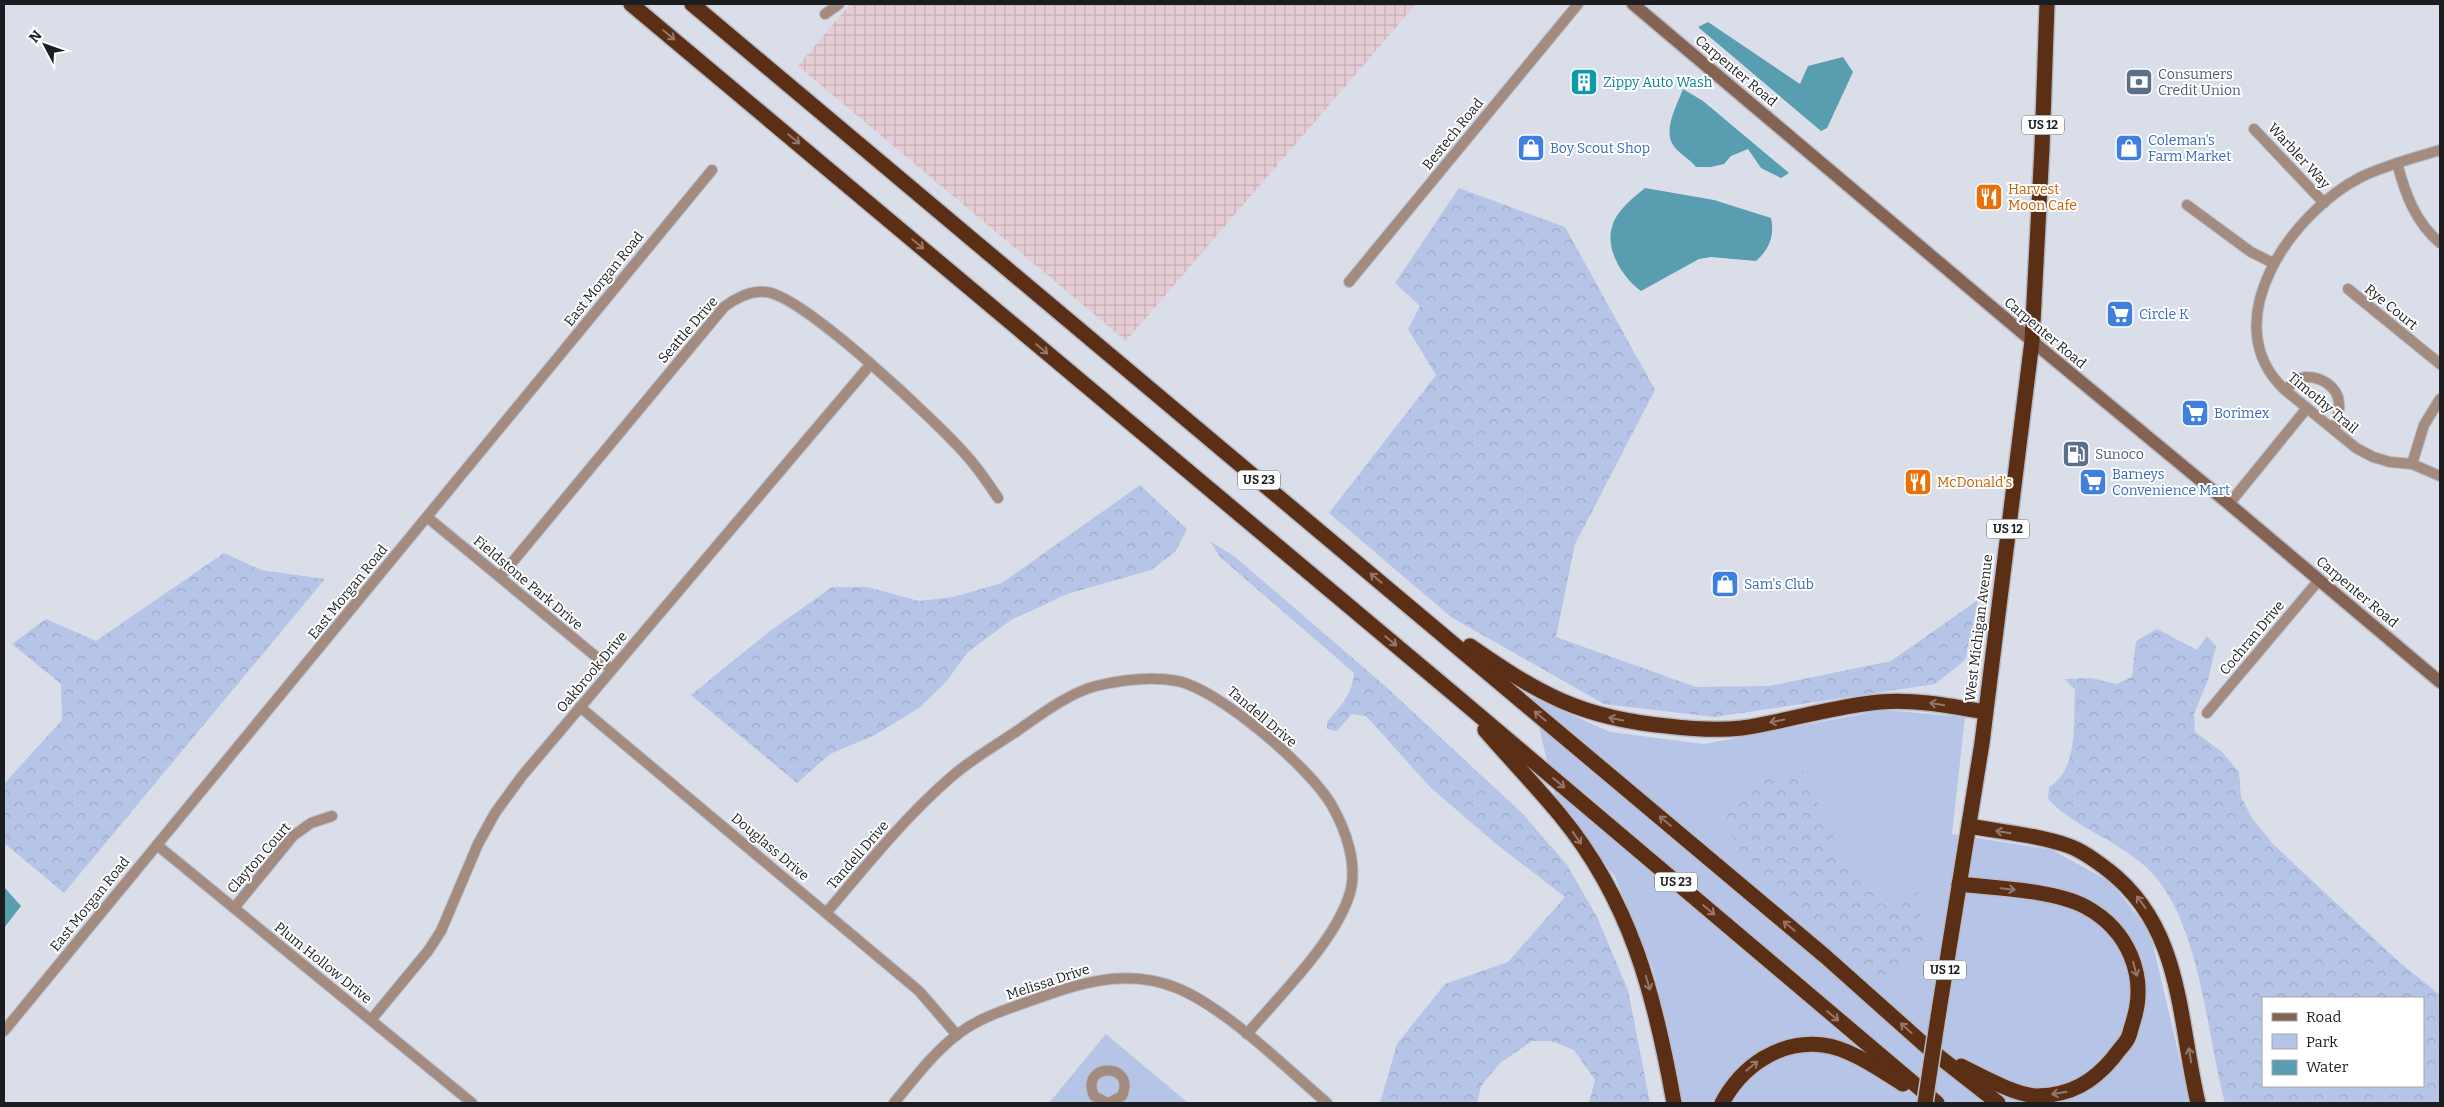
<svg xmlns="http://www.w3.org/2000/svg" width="2444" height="1107" viewBox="0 0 2444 1107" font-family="Bitter,serif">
	<defs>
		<pattern id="industrial-grid" width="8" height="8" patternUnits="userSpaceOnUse" patternTransform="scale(1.25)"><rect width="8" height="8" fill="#e6cdd5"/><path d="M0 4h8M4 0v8" fill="none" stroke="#c5b0b7"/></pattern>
		<pattern id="forest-crowns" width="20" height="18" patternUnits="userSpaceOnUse" patternTransform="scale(1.25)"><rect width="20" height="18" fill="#b6c4e8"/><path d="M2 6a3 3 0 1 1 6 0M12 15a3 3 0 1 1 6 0" fill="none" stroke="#9ca8c7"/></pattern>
	</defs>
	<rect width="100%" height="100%" fill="#dadee9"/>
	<polygon fill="url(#industrial-grid)" points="850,4 1416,4 1126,341 798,66"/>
	<g fill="#b6c4e8">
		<polygon points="1532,697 1610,732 1704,744 1884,710 1965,717 1952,834 2052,850 2111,882 2150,932 2190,1103 1683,1103 1653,969 1615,877 1556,799"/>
		<polygon points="1106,1034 1188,1103 1049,1103"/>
	</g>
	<g fill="url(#forest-crowns)" fill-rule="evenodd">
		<polygon points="1459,188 1565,227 1655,390 1575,544 1556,637 1696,687 1769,686 1891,661 1978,600 1965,660 1935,684 1714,717 1604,704 1451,617 1329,513 1436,375 1408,329 1420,306 1395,283"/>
		<polygon points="1140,485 1187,529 1175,552 1151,570 1067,594 1011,620 968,652 946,682 919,708 875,735 830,754 797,783 691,695 766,634 832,587 867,587 919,601 953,597 1002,583"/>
		<path d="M 1210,541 L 1235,557 L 1385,686 L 1523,814 L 1567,865 L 1597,917 L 1628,990 L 1650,1103 L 1589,1103 L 1595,1080 L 1574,1050 L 1551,1041 L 1532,1041 L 1500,1063 L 1481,1086 L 1477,1103 L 1380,1103 L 1397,1044 L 1445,984 L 1508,962 L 1565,897 L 1495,843 L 1431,788 L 1366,716 L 1352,714 L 1337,731 L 1327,729 L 1327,722 C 1340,707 1353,693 1354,673 L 1220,557 Z"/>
		<polygon points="224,553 261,570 325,579 64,893 4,843 4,784 62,720 61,684 12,644 46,619 96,641"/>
		<path d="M 2157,629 L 2197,650 L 2207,636 L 2216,646 L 2208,680 L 2194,714 L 2195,732 L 2222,752 L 2239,772 L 2241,797 L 2252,818 L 2273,844 L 2399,962 L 2440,995 L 2440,1103 L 2225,1103 C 2206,1034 2201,919 2147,868 C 2118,840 2075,828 2048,799 L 2049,787 C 2079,769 2073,722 2075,690 L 2065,679 L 2092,678 L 2116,684 L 2132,677 L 2136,641 ZM 2423,998 L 2423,1086 L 2263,1086 L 2263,998 Z"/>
		<polygon points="1802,769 1841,853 1883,905 1919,892 1924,955 1880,977 1741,865 1726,813 1749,784"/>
	</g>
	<g fill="#589db0">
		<polygon points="1708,22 1800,84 1808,66 1843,57 1853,72 1827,128 1821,131 1698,27"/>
		<path d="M 1683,89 L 1703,101 L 1789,173 L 1781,178 L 1761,168 L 1748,149 L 1731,156 L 1724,164 L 1711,167 L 1696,167 C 1690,159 1678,153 1673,145 C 1663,129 1677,105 1683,89 Z"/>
		<path d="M 1645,188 L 1714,200 L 1771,218 C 1775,235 1769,250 1756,261 L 1711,257 L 1699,259 L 1641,291 C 1623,278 1605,250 1612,227 C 1616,211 1633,198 1645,188 Z"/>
		<polygon points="4,887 21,906 4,928"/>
	</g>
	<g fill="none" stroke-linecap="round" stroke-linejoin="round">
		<g stroke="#b8bbc5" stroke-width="12">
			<g id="street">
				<polyline points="825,14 839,4"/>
				<polyline points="2254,129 2324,203"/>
				<path d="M 2440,150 C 2414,158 2386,165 2361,177 C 2292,212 2213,323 2285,390 L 2356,448 L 2373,457 L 2390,462 L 2412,464 L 2440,476"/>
				<path d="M 2397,163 C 2405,193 2415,222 2440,243"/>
				<polyline points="2187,205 2251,252 2273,263"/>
				<polyline points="1349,282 1578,4"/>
				<polyline points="2348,289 2440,364"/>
				<path d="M 2285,390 C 2291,385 2297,378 2305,377 C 2321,376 2338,387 2339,403 C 2340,412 2337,421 2334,430"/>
				<polyline points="2412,464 2424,425 2440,399"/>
				<polyline points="2229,504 2307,408"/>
				<polyline points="427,517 611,669"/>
				<path d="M 500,577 L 724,307 C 736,298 750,290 766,292 C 803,295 938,423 966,455 C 978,468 988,483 998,498"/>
				<polyline points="580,707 919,991 957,1035"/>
				<polyline points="2207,713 2319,580"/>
				<polyline points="157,845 472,1103"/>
				<polyline points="234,908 293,836 311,823 332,816"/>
				<path d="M 827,912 C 866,866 904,818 950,778 C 970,760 995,746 1017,731 C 1040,715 1069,693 1096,686 C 1122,680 1150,676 1177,681 C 1219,689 1310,768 1331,804 C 1346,830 1359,866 1349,896 C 1333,944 1279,996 1247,1034"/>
				<polyline points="371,1020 428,951 441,931 478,844 495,813 522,776 870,365"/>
				<polyline points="4,1031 712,170"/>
				<path d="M 894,1103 C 914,1079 933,1053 958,1034 C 979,1018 1002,1011 1027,1002 C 1077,984 1124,967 1177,988 C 1226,1008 1286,1068 1327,1103"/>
				<path d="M 1107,1103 L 1094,1096 C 1079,1062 1137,1062 1122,1096 L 1109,1103"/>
			</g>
		</g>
		<g stroke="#b8bbc5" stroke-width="15">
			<polyline id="secondary" points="1633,4 2032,341 2229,504 2440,682"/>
		</g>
		<g stroke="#b8bbc5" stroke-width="18">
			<g id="highway">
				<polyline points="631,4 1455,695 1937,1103"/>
				<polyline points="692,4 1826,957 1928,1048 1998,1103"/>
				<path d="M 1470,646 C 1539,694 1581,718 1667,726 C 1692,729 1717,731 1742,728 C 1789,721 1834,706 1880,702 C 1916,699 1950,706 1985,712"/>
				<path d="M 1485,730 C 1510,759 1536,786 1560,815 C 1631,901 1655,996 1674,1103"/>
				<path d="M 1969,826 C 2002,832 2037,835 2069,846 C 2083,851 2096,861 2108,870 C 2183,928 2178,1019 2198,1103"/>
				<path d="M 1959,884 C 1995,888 2055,890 2086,907 C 2128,930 2148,976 2133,1022 C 2131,1028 2130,1035 2127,1040 C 2123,1046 2117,1052 2113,1058 C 2093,1082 2071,1095 2038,1096 C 2017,1096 1981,1076 1961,1066"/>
				<polyline points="1938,1017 1982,743 2032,341 2042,148 2047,4"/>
				<path d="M 1722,1103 C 1742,1066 1779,1040 1823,1045 C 1850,1048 1880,1070 1903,1084"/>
			</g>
		</g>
		<use href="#street" stroke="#a38b80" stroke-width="10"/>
		<use href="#secondary" stroke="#856353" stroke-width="12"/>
		<use href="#highway" stroke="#5b2e16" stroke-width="15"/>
		<g stroke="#b8bbc5" stroke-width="18" stroke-linecap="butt">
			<polyline id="highway-bridge" points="1925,1103 1938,1017"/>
		</g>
		<use href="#highway-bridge" stroke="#5b2e16" stroke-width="15"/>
	</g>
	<defs><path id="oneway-shaft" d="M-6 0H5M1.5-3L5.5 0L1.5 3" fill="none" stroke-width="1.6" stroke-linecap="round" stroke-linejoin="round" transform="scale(1.25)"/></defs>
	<g stroke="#947768">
		<use href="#oneway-shaft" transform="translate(669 35) rotate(40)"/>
		<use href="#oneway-shaft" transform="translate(794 139) rotate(40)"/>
		<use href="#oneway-shaft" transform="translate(918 244) rotate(40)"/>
		<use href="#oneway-shaft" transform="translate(1042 349) rotate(40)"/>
		<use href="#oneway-shaft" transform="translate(1376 578) rotate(-140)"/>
		<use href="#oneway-shaft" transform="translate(1391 641) rotate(40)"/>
		<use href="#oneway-shaft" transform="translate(1937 704) rotate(-170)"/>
		<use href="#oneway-shaft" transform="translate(1540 716) rotate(-140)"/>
		<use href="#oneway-shaft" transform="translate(1616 719) rotate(-168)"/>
		<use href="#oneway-shaft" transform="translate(1777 721) rotate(169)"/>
		<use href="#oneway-shaft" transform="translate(1559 783) rotate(40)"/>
		<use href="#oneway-shaft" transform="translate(1665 821) rotate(-140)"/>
		<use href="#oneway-shaft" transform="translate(2003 832) rotate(-171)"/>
		<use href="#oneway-shaft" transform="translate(1577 838) rotate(55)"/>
		<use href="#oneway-shaft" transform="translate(2008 889) rotate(6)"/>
		<use href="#oneway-shaft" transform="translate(2141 902) rotate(-126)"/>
		<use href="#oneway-shaft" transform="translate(1709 910) rotate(40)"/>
		<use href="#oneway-shaft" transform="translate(1789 926) rotate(-140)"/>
		<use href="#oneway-shaft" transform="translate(2135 969) rotate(75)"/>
		<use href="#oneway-shaft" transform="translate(1648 983) rotate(73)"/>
		<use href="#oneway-shaft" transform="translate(1833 1016) rotate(40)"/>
		<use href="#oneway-shaft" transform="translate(1906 1028) rotate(-138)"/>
		<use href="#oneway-shaft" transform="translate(2190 1055) rotate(-99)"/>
		<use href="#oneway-shaft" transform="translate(1752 1066) rotate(-39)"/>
		<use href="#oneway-shaft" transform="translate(2059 1093) rotate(171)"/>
	</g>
	<defs>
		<g id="building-square" transform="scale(1.4375)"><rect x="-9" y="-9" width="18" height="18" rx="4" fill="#0f9aa8" stroke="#fff"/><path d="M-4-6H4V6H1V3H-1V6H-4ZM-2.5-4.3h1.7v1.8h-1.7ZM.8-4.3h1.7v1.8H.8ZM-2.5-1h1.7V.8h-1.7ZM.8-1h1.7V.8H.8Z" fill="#fff"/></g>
		<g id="bank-square" transform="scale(1.4375)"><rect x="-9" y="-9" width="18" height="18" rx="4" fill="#5c6f8a" stroke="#fff"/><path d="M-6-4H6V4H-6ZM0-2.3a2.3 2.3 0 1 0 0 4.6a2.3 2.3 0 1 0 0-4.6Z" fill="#fff"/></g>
		<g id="shop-square" transform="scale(1.4375)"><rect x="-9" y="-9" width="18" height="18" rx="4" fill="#3f7fe0" stroke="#fff"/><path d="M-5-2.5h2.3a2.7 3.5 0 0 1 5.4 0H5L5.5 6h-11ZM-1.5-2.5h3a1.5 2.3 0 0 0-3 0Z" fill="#fff"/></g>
		<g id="restaurant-square" transform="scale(1.4375)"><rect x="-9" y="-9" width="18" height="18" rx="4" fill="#e8710a" stroke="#fff"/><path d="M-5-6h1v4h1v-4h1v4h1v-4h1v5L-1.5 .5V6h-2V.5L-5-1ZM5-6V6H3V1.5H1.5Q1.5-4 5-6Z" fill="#fff"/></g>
		<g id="supermarket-square" transform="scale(1.4375)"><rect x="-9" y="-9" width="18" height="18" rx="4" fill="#3f7fe0" stroke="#fff"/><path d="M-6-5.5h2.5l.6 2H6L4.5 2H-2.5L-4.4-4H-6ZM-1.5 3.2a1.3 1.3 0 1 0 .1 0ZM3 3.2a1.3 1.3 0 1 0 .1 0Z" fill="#fff"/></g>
		<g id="fuel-square" transform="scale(1.4375)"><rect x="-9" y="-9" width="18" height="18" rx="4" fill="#5c6f8a" stroke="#fff"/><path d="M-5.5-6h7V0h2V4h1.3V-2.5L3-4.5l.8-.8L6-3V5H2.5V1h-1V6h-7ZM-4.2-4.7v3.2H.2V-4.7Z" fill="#fff"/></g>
	</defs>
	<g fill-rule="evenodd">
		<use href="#building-square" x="1584" y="82"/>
		<use href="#bank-square" x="2139" y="82"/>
		<use href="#shop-square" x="1531" y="148"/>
		<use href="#shop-square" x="2129" y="148"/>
		<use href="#restaurant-square" x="1989" y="197"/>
		<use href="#supermarket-square" x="2120" y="314"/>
		<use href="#supermarket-square" x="2195" y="413"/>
		<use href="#fuel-square" x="2076" y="454"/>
		<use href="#restaurant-square" x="1918" y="482"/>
		<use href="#supermarket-square" x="2093" y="482"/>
		<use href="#shop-square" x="1725" y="584"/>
	</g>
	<g text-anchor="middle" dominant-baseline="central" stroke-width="4" stroke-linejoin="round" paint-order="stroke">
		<g fill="#fff" stroke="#5f6163" stroke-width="1">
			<rect x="2022" y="115.5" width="42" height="19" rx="4"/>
			<rect x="1238" y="470.5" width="42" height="19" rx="4"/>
			<rect x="1987" y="519.5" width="42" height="19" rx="4"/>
			<rect x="1655" y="872.5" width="42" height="19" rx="4"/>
			<rect x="1924" y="960.5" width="42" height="19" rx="4"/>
		</g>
		<g font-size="12" font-weight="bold" fill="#1b1d20">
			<text x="2043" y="125">US 12</text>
			<text x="1259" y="480">US 23</text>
			<text x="2008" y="529">US 12</text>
			<text x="1676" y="882">US 23</text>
			<text x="1945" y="970">US 12</text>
		</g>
		<g font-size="14" fill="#1b1d20" stroke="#fff">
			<text transform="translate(1736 71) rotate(40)">Carpenter Road</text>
			<text transform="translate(1453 134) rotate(-51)">Bestech Road</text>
			<text transform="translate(2299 156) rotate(47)">Warbler Way</text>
			<text transform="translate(604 279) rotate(-51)">East Morgan Road</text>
			<text transform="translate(2391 307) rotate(39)">Rye Court</text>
			<text transform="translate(688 330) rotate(-49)">Seattle Drive</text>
			<text transform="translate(2045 333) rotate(40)">Carpenter Road</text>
			<text transform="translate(2323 403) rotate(40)">Timothy Trail</text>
			<text transform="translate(528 583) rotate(40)">Fieldstone Park Drive</text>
			<text transform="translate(348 592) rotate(-51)">East Morgan Road</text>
			<text transform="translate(2357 592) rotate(40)">Carpenter Road</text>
			<text transform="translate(1979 628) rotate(-83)">West Michigan Avenue</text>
			<text transform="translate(2252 638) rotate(-50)">Cochran Drive</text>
			<text transform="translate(592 672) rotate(-50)">Oakbrook Drive</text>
			<text transform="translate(1262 717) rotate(40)">Tandell Drive</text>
			<text transform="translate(770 847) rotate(40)">Douglass Drive</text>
			<text transform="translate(858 855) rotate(-49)">Tandell Drive</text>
			<text transform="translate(259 858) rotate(-49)">Clayton Court</text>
			<text transform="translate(90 904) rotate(-51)">East Morgan Road</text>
			<text transform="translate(323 963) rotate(39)">Plum Hollow Drive</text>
			<text transform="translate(1048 982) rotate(-18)">Melissa Drive</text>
		</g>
		<g font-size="14" fill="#4e5e75" stroke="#fff" text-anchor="start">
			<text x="2158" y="74">Consumers<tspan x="2158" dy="16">Credit Union</tspan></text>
			<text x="2095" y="454">Sunoco</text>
		</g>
		<g font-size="14" fill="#0d838f" stroke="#fff" text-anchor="start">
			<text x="1603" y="82">Zippy Auto Wash</text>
		</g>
		<g font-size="14" fill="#366cbe" stroke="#fff" text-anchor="start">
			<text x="2148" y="140">Coleman's<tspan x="2148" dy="16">Farm Market</tspan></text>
			<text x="1550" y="148">Boy Scout Shop</text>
			<text x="2139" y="314">Circle K</text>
			<text x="2214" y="413">Borimex</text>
			<text x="2112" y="474">Barneys<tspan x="2112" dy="16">Convenience Mart</tspan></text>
			<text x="1744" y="584">Sam's Club</text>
		</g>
		<g font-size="14" fill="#c56008" stroke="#fff" text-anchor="start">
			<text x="2008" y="189">Harvest<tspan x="2008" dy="16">Moon Cafe</tspan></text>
			<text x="1937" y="482">McDonald's</text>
		</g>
	</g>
	<rect width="2444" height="1107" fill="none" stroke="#1b1d20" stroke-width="10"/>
	<rect x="2262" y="997" width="162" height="90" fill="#ffffff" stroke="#a4a5a6"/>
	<rect x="2272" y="1013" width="25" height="8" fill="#856353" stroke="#a4a5a6"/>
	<text x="2306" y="1022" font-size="15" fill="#1b1d20">Road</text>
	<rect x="2272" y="1034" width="25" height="15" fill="#b6c4e8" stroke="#a4a5a6"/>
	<text x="2306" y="1047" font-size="15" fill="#1b1d20">Park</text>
	<rect x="2272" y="1060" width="25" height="15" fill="#589db0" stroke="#a4a5a6"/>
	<text x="2306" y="1072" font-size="15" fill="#1b1d20">Water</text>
	<g transform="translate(45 45) rotate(311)" stroke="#ffffff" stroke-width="4" paint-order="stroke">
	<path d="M0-4L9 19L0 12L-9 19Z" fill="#1b1d20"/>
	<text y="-8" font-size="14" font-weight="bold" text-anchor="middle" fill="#1b1d20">N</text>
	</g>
</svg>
